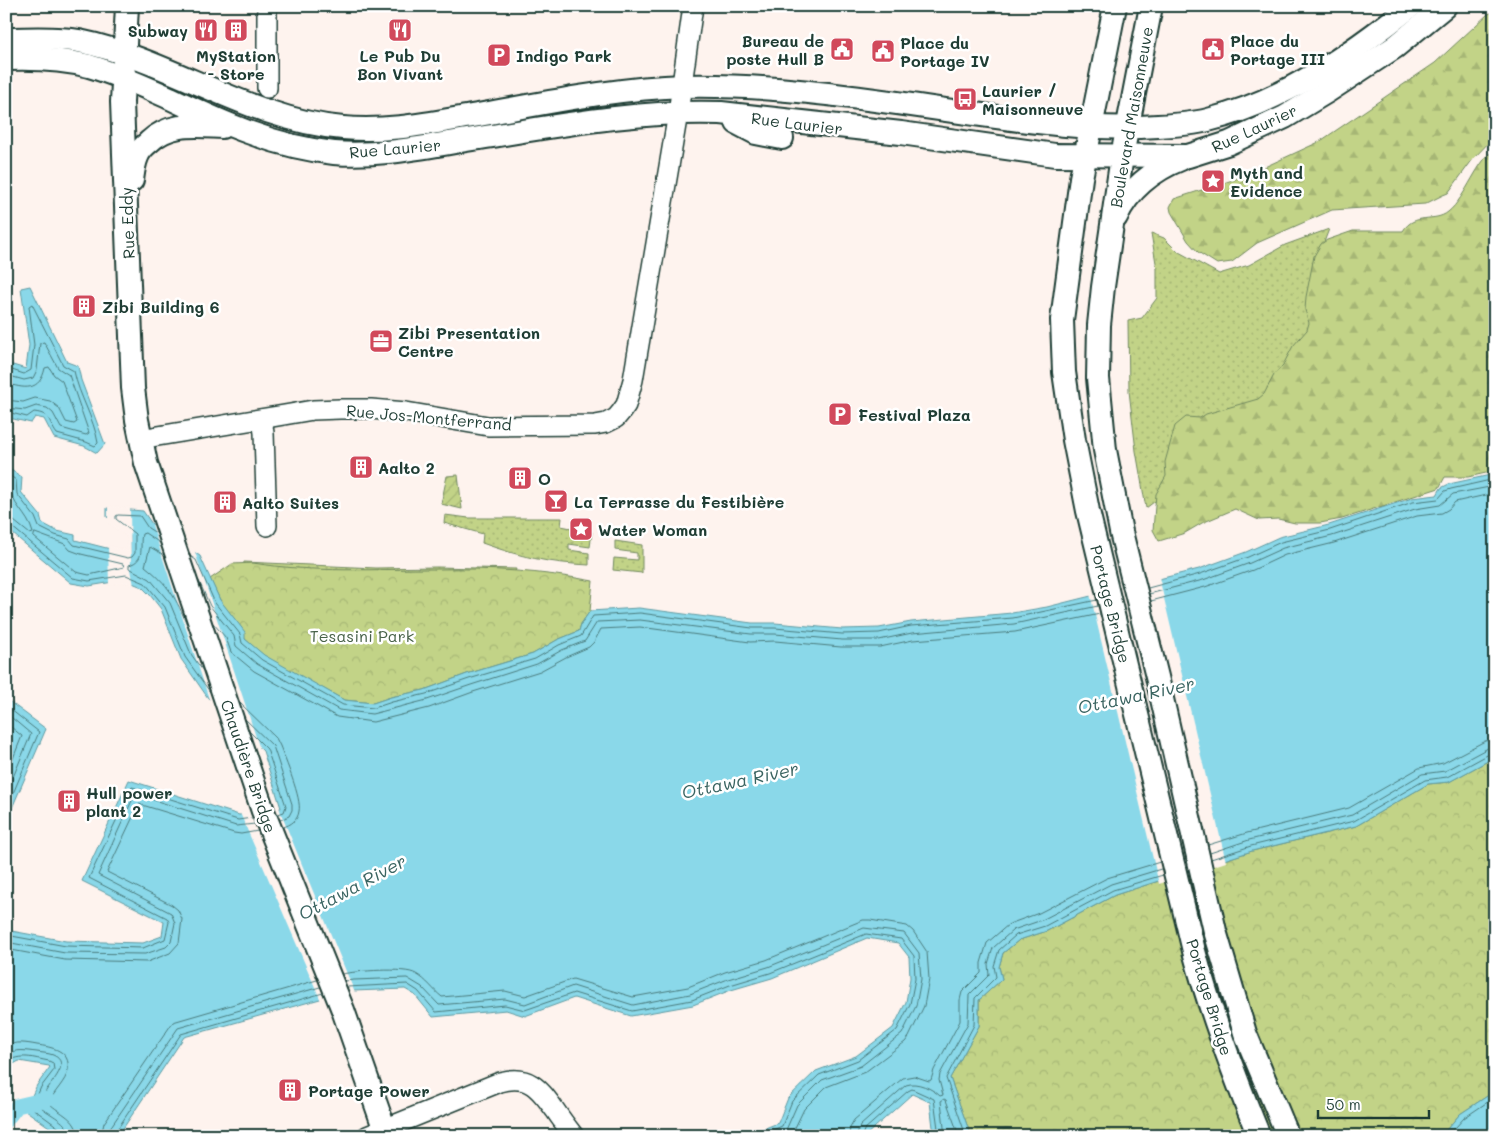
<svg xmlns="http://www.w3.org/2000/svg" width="1501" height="1142" viewBox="0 0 1501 1142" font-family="Mali,sans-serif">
	<defs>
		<pattern id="grass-dots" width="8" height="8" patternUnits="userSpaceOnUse" patternTransform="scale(1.25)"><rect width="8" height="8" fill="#c2d387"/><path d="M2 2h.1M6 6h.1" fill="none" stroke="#a6b675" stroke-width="1.8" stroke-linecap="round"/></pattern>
		<pattern id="forest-firs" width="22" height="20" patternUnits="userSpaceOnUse" patternTransform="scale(1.25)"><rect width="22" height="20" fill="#c2d387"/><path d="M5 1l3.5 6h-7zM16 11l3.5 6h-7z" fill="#a6b675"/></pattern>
		<pattern id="park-crowns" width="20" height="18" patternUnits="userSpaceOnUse" patternTransform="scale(1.25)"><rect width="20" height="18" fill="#c2d387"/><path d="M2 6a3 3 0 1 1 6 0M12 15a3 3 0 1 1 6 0" fill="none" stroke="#a6b675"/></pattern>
		<pattern id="garden-furrows" width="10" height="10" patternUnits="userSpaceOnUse" patternTransform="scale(1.25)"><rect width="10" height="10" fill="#c2d387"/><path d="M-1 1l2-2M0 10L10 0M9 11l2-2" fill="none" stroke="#a6b675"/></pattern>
	</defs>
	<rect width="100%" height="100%" fill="#fef3ee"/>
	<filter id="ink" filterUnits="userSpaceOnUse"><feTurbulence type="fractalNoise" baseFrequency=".02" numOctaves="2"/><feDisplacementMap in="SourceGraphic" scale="10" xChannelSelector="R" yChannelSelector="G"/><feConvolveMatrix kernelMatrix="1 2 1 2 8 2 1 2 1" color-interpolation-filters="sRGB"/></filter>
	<g filter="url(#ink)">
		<g fill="url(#grass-dots)" stroke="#70885e">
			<polygon points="1329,229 1313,271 1311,334 1266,398 1166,493 1146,508 1136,451 1129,391 1128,321 1142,318 1157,298 1157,269 1151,233 1164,238 1177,251 1219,274 1249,265 1285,245"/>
			<path d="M 445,515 L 469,518 L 562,518 L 561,526 L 592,532 L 590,547 L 569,544 L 569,550 L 589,553 L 589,565 C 548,563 521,557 482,543 L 483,534 L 444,523 Z"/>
			<polygon points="615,541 642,545 642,573 613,570 614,558 637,560 637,553 615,550"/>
			<polygon points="244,562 376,568 437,567 516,569 514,575 243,569"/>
		</g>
		<g fill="url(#forest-firs)" stroke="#70885e">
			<polygon points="1494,12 1495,136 1473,159 1448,193 1443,195 1425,204 1332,210 1257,243 1232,262 1217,264 1198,252 1188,241 1171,212 1170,207 1174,199 1245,176 1319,142 1435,63 1488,14"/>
			<path d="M 1495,150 L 1495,181 L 1491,185 L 1495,197 L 1495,380 L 1493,403 L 1495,407 L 1495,471 L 1468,477 L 1445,477 L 1439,488 L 1342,519 L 1320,523 L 1295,523 L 1278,519 L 1259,520 L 1235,509 L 1202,523 L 1185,533 L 1159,541 L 1153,530 L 1156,494 L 1166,476 L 1165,462 L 1175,426 L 1186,417 L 1200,418 L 1206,414 L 1258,399 L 1264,394 L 1274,375 L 1283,365 L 1293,346 L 1307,330 L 1309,323 L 1305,310 L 1306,297 L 1314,256 L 1321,244 L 1327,240 L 1353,231 L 1403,231 C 1414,212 1435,223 1448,212 C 1466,198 1478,158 1495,150 Z"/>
		</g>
		<g fill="url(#park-crowns)" stroke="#70885e">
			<path d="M 253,563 C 314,573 376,569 437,569 C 489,568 542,571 593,581 L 590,611 L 581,624 L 579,631 L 557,640 L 533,654 L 467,674 L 424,690 L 391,697 L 373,703 L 344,700 L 264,656 L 245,639 L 234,618 L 230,614 L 220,600 L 210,579 L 232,564 Z"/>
			<polygon points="1495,757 1495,1091 1460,1114 1441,1136 971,1136 950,1078 979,1026 979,1000 1002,979 999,967 1003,953 1019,940 1047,931 1115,895 1252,851 1356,826 1428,784 1449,782"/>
		</g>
		<polygon fill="url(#garden-furrows)" stroke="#70885e" points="458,475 462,509 441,504 447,476"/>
		<g fill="#8ad8e9" stroke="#5f9aa1">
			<polygon points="30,286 67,362 78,366 81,380 105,444 97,453 84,446 54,438 44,419 35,417 31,423 9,418 6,425 6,363 26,369 29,345 21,288"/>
			<polygon points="6,467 22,477 21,492 40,515 42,523 57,531 75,535 75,540 130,554 130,536 107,517 107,508 143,511 152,524 200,556 220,600 245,632 245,639 264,655 344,700 373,703 391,697 424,690 467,674 533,654 557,640 579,631 581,624 590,611 639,608 752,623 775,623 842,629 879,628 911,622 1012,613 1047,607 1199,569 1246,552 1279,537 1329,525 1412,498 1437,495 1441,488 1449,484 1495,474 1495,757 1449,782 1428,784 1356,826 1252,851 1115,895 1047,931 1019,940 1003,953 999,967 1002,979 979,1000 979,1026 950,1078 971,1136 934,1136 930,1102 912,1094 865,1136 750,1136 755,1132 778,1123 788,1098 816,1071 856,1056 893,1028 906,1002 910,978 909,957 898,943 867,938 772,978 731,990 693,1005 631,1016 574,998 525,1016 506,1010 433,1017 415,995 405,989 354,991 320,999 184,1037 118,1136 62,1136 25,1110 37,1085 50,1067 49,1066 19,1061 8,1067 6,1066 6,930 66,941 143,943 162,936 164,922 82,881 129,780 239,815 281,808 263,751 208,698 181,659 161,609 150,595 142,587 125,580 89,586 71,583 6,528"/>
			<polygon points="6,699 46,729 6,822"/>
			<polygon points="1495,1091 1495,1136 1441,1136 1460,1114"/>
		</g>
		<g fill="#fef3ee">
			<polygon points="108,506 130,508 131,569 134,586 125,582 109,585 108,546 128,551 127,537 108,522"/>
			<polygon points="155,524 194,549 282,816 355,993 321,1001 240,813 278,806 260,753 211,705 152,525"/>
			<polygon points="1159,577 1226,862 1159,884 1090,594"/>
		</g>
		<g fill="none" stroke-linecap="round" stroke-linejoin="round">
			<g stroke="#4a7b7c" stroke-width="1">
				<path d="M 6,368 L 24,374 L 31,370 L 34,345 L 29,306 L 32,304 L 63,365 L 74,371 C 79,396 94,418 98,443 L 95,446 L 86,442 L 57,434 C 48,422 52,414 34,412 L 27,417 L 11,413 L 6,414"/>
				<polyline points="6,375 24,380 33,378 37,370 40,343 44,342 58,368 69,375 89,433 86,435 61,428 53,413 47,408 36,406 25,410 6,408"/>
				<path d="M 6,383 C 24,389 40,392 45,368 L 49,367 L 54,375 L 62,381 L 77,422 L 74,424 L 66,422 L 59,408 L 50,401 L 35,398 L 23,402 L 6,400"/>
				<polyline points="6,473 16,480 17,494 35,517 39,527 55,535 69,539 74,545 128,558 132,557 135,553 135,534 116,519 116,516 118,515 140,516 148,528 156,533"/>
				<path d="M 6,481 L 10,484 C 10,505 28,513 33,533 L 30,534 L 14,521 L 6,519"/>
				<polyline points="6,525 11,526 73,578 89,581 126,575 145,583 165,607 185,657 210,692"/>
				<polygon points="35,533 65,544 70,550 81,554 123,564 124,567 89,575 76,572 34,537"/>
				<path d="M 160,543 L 145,533 L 142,534 C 139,547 146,560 129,565 L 129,568 L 150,579 L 170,603 L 191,654 L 203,671"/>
				<path d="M 164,555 L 150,547 L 145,566 C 168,584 177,599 187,625"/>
				<polyline points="190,556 196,560 215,603 240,634 242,643 262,660 343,705 374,708 392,702 426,694 469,679 535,659 559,645 581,636 593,616 640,613 752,628 775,628 842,634 879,633 911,626 1013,618 1097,600"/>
				<polyline points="199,581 210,606 234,636 236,646 257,664 339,710 372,714 427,700 471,685 537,664 562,650 585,641 597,622 640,620 751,634 775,634 842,640 879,640 912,633 1014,624 1098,606"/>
				<polyline points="1148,588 1200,574 1248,557 1281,542 1330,530 1413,502 1438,499 1445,491 1451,489 1495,479"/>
				<polyline points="1149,594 1203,580 1250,563 1283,548 1332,536 1415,509 1440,505 1453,494 1495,486"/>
				<polyline points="1151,601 1205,587 1253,570 1285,555 1334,543 1417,516 1442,513 1449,509 1455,502 1495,493"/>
				<polyline points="213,623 226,638 231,652 254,671 337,717 373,722 429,708 473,692 540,671 566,657 589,647 594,642 601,629 640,627 750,642 775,641 841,647 880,647 913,640 1015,632 1100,614"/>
				<path d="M 240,703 L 276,738 L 280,746 C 285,759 302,799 299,811 C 298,820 291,825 283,827"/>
				<polyline points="6,706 39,732 6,810"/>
				<polyline points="6,713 31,734 6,794"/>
				<polyline points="245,719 273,746 292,804 292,810 289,816 280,820"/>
				<polyline points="6,723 22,736 6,776"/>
				<polyline points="250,732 267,749 286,806 284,812 278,814"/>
				<polyline points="1208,845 1247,833 1349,808 1419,768 1443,763 1485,741 1495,739"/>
				<polyline points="1210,853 1249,840 1352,815 1422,774 1445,771 1488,748 1495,747"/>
				<polyline points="1211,859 1251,846 1354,821 1425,780 1447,777 1491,753 1495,753"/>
				<polyline points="6,935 66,946 143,948 165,939 169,922 167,918 89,878 132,787 238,820 252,818"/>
				<polyline points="6,942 65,953 145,954 166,947 171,942 175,923 171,913 98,875 135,794 236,826 255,824"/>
				<polyline points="6,949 65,960 147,962 170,953 179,943 182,919 178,910 172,905 107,872 139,804 234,833 241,834 258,831"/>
				<path d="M 342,974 C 356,971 405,967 416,974 C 427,980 433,990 442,997 L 505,991 L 525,996 L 573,979 L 633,997 L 688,987 L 725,972 L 766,960 L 863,920 L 870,920 L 907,926 L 913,931 L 927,952 L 929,979 L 924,1006 L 909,1037 L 905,1042 L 865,1072 L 826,1087 L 804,1109 L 791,1136"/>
				<polyline points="345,981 354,980 407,978 422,987 439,1005 505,999 525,1004 573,986 633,1005 690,994 728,979 768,967 864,928 904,933 919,953 921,979 916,1006 902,1034 861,1066 822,1080 797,1105 786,1130 776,1136"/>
				<polyline points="347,987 407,984 418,991 436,1012 505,1005 525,1010 574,993 632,1011 692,1000 730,985 770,973 866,934 901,939 914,956 915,979 910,1004 897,1030 858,1060 819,1075 792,1101 782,1126 759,1136"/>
				<path d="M 6,1046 C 16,1041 26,1043 37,1045 C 51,1047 71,1050 68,1070 C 66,1082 53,1092 49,1103 C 60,1114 77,1118 78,1136"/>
				<path d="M 6,1055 C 16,1048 26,1051 37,1052 C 42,1053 48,1053 53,1055 C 72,1063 51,1082 46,1091 C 44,1096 41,1101 40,1106 C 49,1115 69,1121 70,1136"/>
				<path d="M 6,1062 C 21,1053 33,1058 49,1061 L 53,1063 L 54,1070 L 41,1087 L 32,1108 L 62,1130 L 64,1136"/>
				<polyline points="101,1136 104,1123 173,1022 317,980"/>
				<polyline points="108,1136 110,1128 178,1028 320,987"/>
				<polyline points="115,1136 116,1131 181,1034 323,993"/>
				<polyline points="849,1136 850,1127 854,1120 903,1078 914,1076 929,1081 931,1080 934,1070 960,1021 960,1000 962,992 981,973 981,963 987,943 1009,924 1039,913 1107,878 1160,862"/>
				<path d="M 856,1136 L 860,1126 L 906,1085 C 917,1081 933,1089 940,1096 L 943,1095 L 939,1080 L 940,1074 L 968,1023 L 969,995 L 989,975 L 988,964 L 993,948 L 1013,930 L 1042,920 L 1111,884 L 1161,869"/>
				<polyline points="862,1136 864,1130 908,1091 912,1089 934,1099 939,1136"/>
				<polyline points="945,1136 941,1101 944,1099 946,1100 959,1136"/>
				<polyline points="966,1136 946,1078 974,1025 975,998 996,977 994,966 999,950 1016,935 1045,926 1113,890 1163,875"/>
				<polyline points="1448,1136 1464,1118 1495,1097"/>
			</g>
			<polyline stroke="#8ad8e9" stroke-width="15" points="6,1120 17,1106 47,1099"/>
			<g stroke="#1f3d34" stroke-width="22">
				<g id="minor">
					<polyline points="267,88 267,6"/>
					<polyline points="262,419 264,433 267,526"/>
					<polyline points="140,439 284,415 313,410 340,409 371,409 406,412 488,426 595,425 606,423 616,418 621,412 626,405 633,380 678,113 693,6"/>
					<path d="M 367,1136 L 500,1082 C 529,1074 539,1088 555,1110 C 561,1119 567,1127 574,1136"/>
				</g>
			</g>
			<g stroke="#1f3d34" stroke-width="26">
				<g id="major">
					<polyline points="127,6 122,102 133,388 137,420 146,463 263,811 343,1010 387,1136"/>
					<path d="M 1115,6 L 1081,178 L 1062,320 L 1064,372 L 1074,440 L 1088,511 L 1194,951 C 1211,1014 1234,1075 1259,1136"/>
					<polyline points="1151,6 1122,156 1103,287 1099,325 1098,378 1105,450 1121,532 1157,677 1215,931 1245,1033 1288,1136"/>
					<path d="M 6,39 C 30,39 56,37 79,41 C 171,60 249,120 343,128 C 385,132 425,124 466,117 C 536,105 614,88 684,86 C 779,84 874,100 968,113 C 1031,122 1094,131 1158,126 C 1175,125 1192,124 1208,120 C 1283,102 1352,53 1411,6"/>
					<path d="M 6,59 C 34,58 62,59 89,66 C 117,74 143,86 170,98 C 222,123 276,147 334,153 C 380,157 428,146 473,139 C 555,126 638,110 721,113 L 901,133 L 1055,155 L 1188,156 L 1229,143 L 1285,117 L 1328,91 L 1395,47 L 1445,6"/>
					<polyline points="737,123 756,133 782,138"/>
					<path d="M 132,180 C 133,173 134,164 137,157 C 139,151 144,146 149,142 C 170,122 195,126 222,127"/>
					<path d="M 1116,217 C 1128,190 1153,170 1181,159"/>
				</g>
			</g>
			<use href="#minor" stroke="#fff" stroke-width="19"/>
			<use href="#major" stroke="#fff" stroke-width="22"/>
		</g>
	</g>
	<defs>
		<g id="restaurant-square" transform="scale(1.25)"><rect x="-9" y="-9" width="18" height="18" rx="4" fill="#d1495b" stroke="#fff"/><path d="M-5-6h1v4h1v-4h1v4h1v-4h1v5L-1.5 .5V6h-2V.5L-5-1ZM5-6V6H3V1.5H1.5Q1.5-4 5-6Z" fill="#fff"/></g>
		<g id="building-square" transform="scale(1.25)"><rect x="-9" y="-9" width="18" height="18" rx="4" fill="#d1495b" stroke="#fff"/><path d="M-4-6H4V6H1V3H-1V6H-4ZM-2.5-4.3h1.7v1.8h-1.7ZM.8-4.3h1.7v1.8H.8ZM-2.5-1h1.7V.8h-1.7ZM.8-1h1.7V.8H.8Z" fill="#fff"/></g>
		<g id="civic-square" transform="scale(1.25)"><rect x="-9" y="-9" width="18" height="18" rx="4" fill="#d1495b" stroke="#fff"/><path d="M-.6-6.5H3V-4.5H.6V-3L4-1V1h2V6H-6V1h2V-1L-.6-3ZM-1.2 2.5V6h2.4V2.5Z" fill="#fff"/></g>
		<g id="parking-square" transform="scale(1.25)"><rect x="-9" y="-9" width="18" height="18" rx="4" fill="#d1495b" stroke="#fff"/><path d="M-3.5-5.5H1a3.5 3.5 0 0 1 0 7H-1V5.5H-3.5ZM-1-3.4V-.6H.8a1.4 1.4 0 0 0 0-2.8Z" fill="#fff"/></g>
		<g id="bus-square" transform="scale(1.25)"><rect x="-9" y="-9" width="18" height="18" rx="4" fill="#d1495b" stroke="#fff"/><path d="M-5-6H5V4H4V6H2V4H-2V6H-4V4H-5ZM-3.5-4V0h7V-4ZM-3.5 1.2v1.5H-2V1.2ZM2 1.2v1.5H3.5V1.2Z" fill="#fff"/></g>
		<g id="sight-square" transform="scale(1.25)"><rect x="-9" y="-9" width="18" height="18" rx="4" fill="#d1495b" stroke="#fff"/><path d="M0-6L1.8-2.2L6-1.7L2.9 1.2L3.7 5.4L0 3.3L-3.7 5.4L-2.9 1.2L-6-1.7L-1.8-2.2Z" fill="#fff"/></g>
		<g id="office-square" transform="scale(1.25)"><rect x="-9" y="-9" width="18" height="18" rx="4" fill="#d1495b" stroke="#fff"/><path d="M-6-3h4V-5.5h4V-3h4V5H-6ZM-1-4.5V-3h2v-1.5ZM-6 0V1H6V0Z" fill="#fff"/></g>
		<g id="bar-square" transform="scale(1.25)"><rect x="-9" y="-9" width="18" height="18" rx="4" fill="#d1495b" stroke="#fff"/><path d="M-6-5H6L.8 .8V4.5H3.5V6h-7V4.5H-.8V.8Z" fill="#fff"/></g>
	</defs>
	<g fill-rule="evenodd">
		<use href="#restaurant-square" x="206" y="30"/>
		<use href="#building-square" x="236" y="30"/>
		<use href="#restaurant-square" x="400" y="30"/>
		<use href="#civic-square" x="842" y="49"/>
		<use href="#civic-square" x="1213" y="49"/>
		<use href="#civic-square" x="883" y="51"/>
		<use href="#parking-square" x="499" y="55"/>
		<use href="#bus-square" x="965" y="99"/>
		<use href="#sight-square" x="1213" y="181"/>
		<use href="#building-square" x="84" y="306"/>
		<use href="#office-square" x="381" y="341"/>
		<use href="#parking-square" x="840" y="414"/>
		<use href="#building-square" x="361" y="467"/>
		<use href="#building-square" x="520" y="478"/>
		<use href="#bar-square" x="556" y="501"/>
		<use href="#building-square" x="225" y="502"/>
		<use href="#sight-square" x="581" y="529"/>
		<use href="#building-square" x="69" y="801"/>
		<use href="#building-square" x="290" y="1090"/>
	</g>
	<g text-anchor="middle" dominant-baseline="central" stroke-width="5" stroke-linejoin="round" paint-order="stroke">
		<g font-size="16" font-weight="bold" fill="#1f3d34" stroke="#fff" text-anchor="start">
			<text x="188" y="30" text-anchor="end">Subway</text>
			<text x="824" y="40" text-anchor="end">Bureau de<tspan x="824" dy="18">poste Hull B</tspan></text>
			<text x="1230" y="40">Place du<tspan x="1230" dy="18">Portage III</tspan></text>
			<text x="900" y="42">Place du<tspan x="900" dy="18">Portage IV</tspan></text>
			<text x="236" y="55" text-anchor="middle">MyStation<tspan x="236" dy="18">- Store</tspan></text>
			<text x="400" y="55" text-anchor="middle">Le Pub Du<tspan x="400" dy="18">Bon Vivant</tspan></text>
			<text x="516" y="55">Indigo Park</text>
			<text x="982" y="90">Laurier /<tspan x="982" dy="18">Maisonneuve</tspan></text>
			<text x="1230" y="172">Myth and<tspan x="1230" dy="18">Evidence</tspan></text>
			<text x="102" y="306">Zibi Building 6</text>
			<text x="398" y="332">Zibi Presentation<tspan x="398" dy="18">Centre</tspan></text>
			<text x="858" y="414">Festival Plaza</text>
			<text x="378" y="467">Aalto 2</text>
			<text x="538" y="478">O</text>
			<text x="574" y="501">La Terrasse du Festibière</text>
			<text x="242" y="502">Aalto Suites</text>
			<text x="598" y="529">Water Woman</text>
			<text x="86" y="792">Hull power<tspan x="86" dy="18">plant 2</tspan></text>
			<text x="308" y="1090">Portage Power</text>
		</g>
		<g font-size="16" fill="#1f3d34" stroke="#fff">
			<text transform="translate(1131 117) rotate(-80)">Boulevard Maisonneuve</text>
			<text transform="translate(797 123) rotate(7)">Rue Laurier</text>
			<text transform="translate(1254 128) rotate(-25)">Rue Laurier</text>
			<text transform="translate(395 148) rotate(-5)">Rue Laurier</text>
			<text transform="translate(127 223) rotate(-92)">Rue Eddy</text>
			<text transform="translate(429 417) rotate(5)">Rue Jos-Montferrand</text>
			<text transform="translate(1111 604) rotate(76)">Portage Bridge</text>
			<text transform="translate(249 766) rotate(71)">Chaudière Bridge</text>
			<text transform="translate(1210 997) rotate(73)">Portage Bridge</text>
		</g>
		<g font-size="16" fill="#486249" stroke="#fff">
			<text x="362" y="635">Tesasini Park</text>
		</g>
		<g font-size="18" font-style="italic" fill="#3a6461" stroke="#fff">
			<text transform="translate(1136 695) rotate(-12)">Ottawa River</text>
			<text transform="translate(740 780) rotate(-12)">Ottawa River</text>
			<text transform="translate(352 887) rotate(-28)">Ottawa River</text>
		</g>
	</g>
	<rect width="1501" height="1142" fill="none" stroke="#fff" stroke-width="25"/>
	<rect x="12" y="12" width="1476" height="1117" fill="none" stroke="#1f3d34" stroke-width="2" filter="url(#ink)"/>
	<path d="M1318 1110v8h111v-8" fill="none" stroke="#1f3d34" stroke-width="2.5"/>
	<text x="1326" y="1110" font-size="15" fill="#1f3d34" stroke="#ffffff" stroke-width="4" paint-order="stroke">50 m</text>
</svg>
